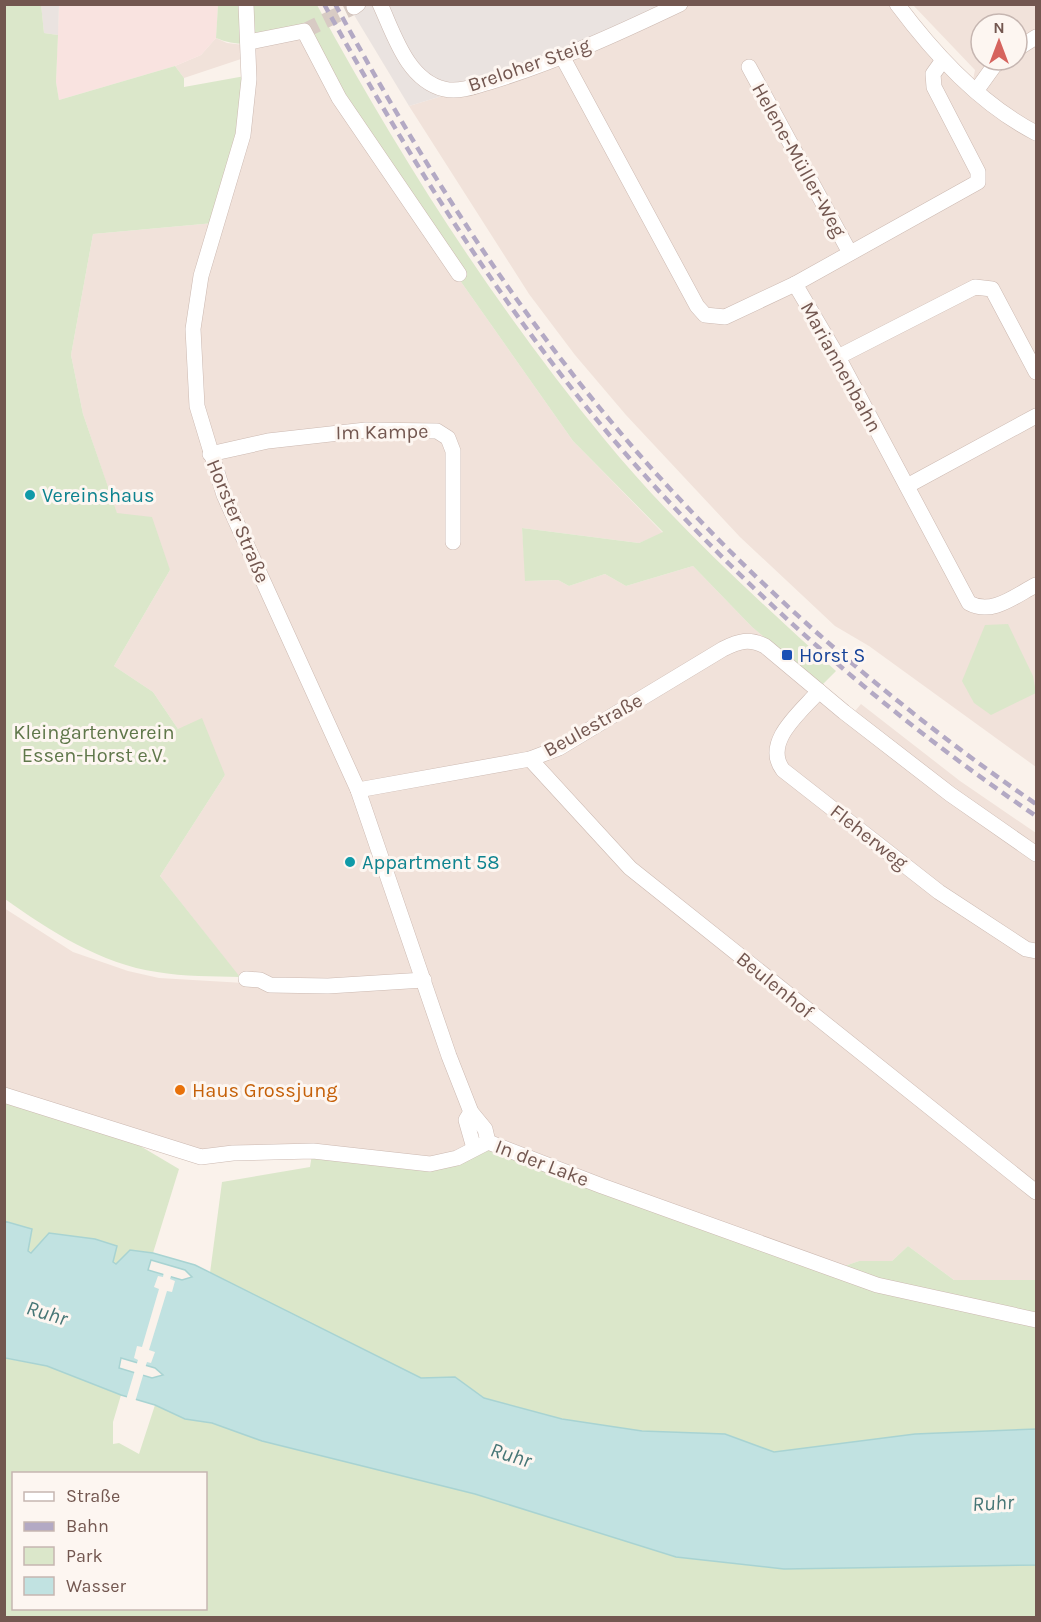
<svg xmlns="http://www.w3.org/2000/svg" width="1041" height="1622" viewBox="0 0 1041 1622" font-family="Karla,sans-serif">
	<rect width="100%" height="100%" fill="#faf2eb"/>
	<g fill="#f1e2da" fill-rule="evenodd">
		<path d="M 683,4 L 895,5 L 971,90 L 975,70 L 913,5 L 1036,5 L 1036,767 L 869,646 L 835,626 L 740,537 L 626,415 L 575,355 L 529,294 L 409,106 L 462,90 ZM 981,24 L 1017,24 L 1017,60 L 981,60 Z"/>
		<polygon points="307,36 459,279 573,441 663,533 639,543 522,528 526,581 558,580 569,586 605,574 626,586 693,566 752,627 855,711 861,704 960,781 1036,833 1036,1280 954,1280 908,1246 892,1261 859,1261 836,1269 497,1143 473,1109 359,791 228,499 202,410 199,333 206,280 247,139 244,58 184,78 175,66 201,55 216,38 227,43 253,46"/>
		<polygon points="214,223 192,328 209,455 357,790 486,1141 428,1162 201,1155 5,1093 4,908 73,952 128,971 159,978 244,983 160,876 225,775 178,729 153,692 114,666 170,570 117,514 83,414 71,355 93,234"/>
	</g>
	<polygon fill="#f9e3e0" points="59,5 218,5 216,38 201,55 175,66 59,100 56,82"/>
	<g fill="#eae3e0">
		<polygon points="41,5 59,5 58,35 44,33"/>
		<polygon points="348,5 676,5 462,90 409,106"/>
	</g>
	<g fill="#dbe7ca" fill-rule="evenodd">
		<path d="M 41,4 L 44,33 L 58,35 L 56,82 L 59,100 L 175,66 L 184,78 L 184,87 L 245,76 L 242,135 L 214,223 L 93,234 L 71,355 L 83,414 L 117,513 L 152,517 L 170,570 L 114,666 L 153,692 L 178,729 L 202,718 L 225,775 L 160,876 L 240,977 C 213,976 184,977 157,972 C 101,964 50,931 5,899 L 4,5 Z"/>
		<path d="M 218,5 L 317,5 C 400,158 494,305 605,440 C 674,524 756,598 836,671 L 822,685 L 752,627 L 693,566 L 626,586 L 605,574 L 569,586 L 558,580 L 525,581 L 522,528 L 639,543 L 663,532 L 573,441 L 459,279 L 305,31 C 274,39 247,51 216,38 Z"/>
		<polygon points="1008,624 1033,676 1036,693 991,715 974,703 962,681 985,625"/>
		<polygon points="4,1100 130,1140 179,1169 153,1253 130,1250 116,1264 113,1263 117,1246 27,1252 31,1229 5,1221"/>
		<polygon points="488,1145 836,1269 859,1261 892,1261 908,1246 954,1280 1036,1280 1036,1429 915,1434 774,1452 725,1434 642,1431 562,1419 484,1398 455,1377 421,1378 210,1273 222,1182 310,1167 312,1154 430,1167"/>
		<path d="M 4,1358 L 47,1366 L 121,1395 L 113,1422 L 113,1444 L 119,1443 L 139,1454 L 155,1405 L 185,1419 L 212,1423 L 262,1441 L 475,1494 L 676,1557 L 784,1569 L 1036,1565 L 1036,1617 L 5,1617 ZM 14,1474 L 206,1474 L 206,1608 L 14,1608 Z"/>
	</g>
	<path fill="#c1e2e1" stroke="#a8d3d2" stroke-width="1.5" fill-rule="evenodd" d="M 4,1221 L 32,1229 L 28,1251 L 31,1253 L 49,1233 L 95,1239 L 117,1246 L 113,1262 L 116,1264 L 130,1250 L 153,1253 L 195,1265 L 421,1378 L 455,1377 L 484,1398 L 562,1419 L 642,1431 L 725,1434 L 774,1452 L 915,1434 L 1036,1429 L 1036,1565 L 784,1569 L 676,1557 L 475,1494 L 262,1441 L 212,1423 L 185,1419 L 155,1405 L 121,1395 L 47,1366 L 5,1358 ZM 151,1260 L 185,1270 L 192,1277 L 182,1280 L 148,1270 ZM 121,1358 L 155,1368 L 163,1375 L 152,1378 L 119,1368 Z"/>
	<g fill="#faf2eb">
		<polygon points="164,1271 172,1273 170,1279 175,1281 172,1292 167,1291 149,1350 155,1352 151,1363 147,1362 145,1368 136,1366 138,1360 134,1358 137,1346 142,1347 159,1289 154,1287 158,1276 163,1277"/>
		<polygon points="135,1370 144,1372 135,1402 126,1400"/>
	</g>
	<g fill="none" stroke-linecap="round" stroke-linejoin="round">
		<polyline stroke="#d8cbc4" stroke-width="15" stroke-dasharray="15 8" stroke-linecap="butt" points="304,31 354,7"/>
		<g stroke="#ccb9b1" stroke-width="16">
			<g id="street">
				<polyline points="246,4 249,79 243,135 201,276 193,329 197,406 224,495 358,790 449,1056 471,1112 485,1129 488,1142"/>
				<path d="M 380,4 C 394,34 407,80 444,89 C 460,93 479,85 493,81 C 558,61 619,33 680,4"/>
				<path d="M 897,4 C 935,55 980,104 1036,133"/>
				<polyline points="354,7 358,4"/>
				<polyline points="249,42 304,31 339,98 459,274"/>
				<polyline points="1017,49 1036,37"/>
				<polyline points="563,58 697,306 705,315 725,317 795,284 978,182 978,172 934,87 933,74 943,60"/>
				<polyline points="749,67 850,253"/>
				<polyline points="976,91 994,66 1002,60"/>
				<path d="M 795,284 L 838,357 L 969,603 C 992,616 1016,595 1036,585"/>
				<polyline points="838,357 975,287 992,289 1036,372"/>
				<polyline points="210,454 268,441 366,430 437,431 448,438 453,451 453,542"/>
				<polyline points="907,486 1036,416"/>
				<path d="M 819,691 C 801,712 762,742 783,770 L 939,892 L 1026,949 L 1036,951"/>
				<polyline points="530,759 630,868 1036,1192"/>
				<path d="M 358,790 L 530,759 L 559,748 L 723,649 C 739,641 749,638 765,646 L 844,712 L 950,794 L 1036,854"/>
				<polyline points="246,979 260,980 270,985 328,986 424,980"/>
				<polyline points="4,1095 201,1157 233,1153 313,1151 430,1164 457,1158 488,1142 602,1186 877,1285 1036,1320"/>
				<polyline points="471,1112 466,1120 474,1148"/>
			</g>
		</g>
		<use href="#street" stroke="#fff" stroke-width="15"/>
		<g stroke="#b3a9c4" stroke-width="4.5" stroke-dasharray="9 6" stroke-linecap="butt">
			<path d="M 324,4 C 408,156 500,305 612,438 C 736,583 879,709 1036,816"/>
			<path d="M 335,4 C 399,121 468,236 548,342 C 684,524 851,676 1036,804"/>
		</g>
	</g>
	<g fill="#0f9aa8" stroke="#fdf6f1" stroke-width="2">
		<circle cx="30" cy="495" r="6"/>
		<circle cx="350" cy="862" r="6"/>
	</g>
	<rect fill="#1a4fb4" stroke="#fdf6f1" stroke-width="2" x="781" y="649" width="12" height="12" rx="3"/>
	<circle fill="#e8710a" stroke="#fdf6f1" stroke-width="2" cx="180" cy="1090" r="6"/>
	<g text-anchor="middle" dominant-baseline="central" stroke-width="6" stroke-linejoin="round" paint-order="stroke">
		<g font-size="20" fill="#735750" stroke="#fdf6f1">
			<text transform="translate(529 65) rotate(-19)">Breloher Steig</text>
			<text transform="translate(799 160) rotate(61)">Helene-Müller-Weg</text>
			<text transform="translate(841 367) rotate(61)">Mariannenbahn</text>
			<text transform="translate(382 432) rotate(-1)">Im Kampe</text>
			<text transform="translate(238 521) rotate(67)">Horster Straße</text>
			<text transform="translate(593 725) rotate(-29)">Beulestraße</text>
			<text transform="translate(869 837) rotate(38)">Fleherweg</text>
			<text transform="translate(775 985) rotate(39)">Beulenhof</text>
			<text transform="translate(542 1163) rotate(21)">In der Lake</text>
		</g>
		<g font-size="20" fill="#0d838f" stroke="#fdf6f1" text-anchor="start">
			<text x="42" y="495">Vereinshaus</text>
			<text x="362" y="862">Appartment 58</text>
		</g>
		<g font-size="20" fill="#164399" stroke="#fdf6f1" text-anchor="start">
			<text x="799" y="655">Horst S</text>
		</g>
		<g font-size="20" fill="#5f774a" stroke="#fdf6f1">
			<text x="94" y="732">Kleingartenverein<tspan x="94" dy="23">Essen-Horst e.V.</tspan></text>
		</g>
		<g font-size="20" fill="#c56008" stroke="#fdf6f1" text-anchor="start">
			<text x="192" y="1090">Haus Grossjung</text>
		</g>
		<g font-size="21" font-style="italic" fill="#467676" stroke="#fdf6f1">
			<text transform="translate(47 1313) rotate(17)">Ruhr</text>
			<text transform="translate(511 1455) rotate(17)">Ruhr</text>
			<text transform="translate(993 1503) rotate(-3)">Ruhr</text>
		</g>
	</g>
	<rect width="1041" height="1622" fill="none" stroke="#735750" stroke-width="12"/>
	<rect x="12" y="1472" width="195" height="138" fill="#fdf6f1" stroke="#c6b6b1" stroke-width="1.5"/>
	<rect x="24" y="1492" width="30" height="9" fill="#ffffff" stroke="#c6b6b1" stroke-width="1.5"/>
	<text x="66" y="1502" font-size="18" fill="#735750">Straße</text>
	<rect x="24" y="1522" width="30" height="9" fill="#b3a9c4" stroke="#c6b6b1" stroke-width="1.5"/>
	<text x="66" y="1532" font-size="18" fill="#735750">Bahn</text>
	<rect x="24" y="1547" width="30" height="18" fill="#dbe7ca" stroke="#c6b6b1" stroke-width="1.5"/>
	<text x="66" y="1562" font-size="18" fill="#735750">Park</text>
	<rect x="24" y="1577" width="30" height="18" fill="#c1e2e1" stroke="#c6b6b1" stroke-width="1.5"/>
	<text x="66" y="1592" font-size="18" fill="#735750">Wasser</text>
	<g transform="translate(999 42)"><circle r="28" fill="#fdf6f1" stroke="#c6b6b1" stroke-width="1.5"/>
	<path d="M0-4.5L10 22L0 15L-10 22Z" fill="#d6645e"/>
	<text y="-9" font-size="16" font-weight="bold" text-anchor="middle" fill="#735750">N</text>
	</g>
</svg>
